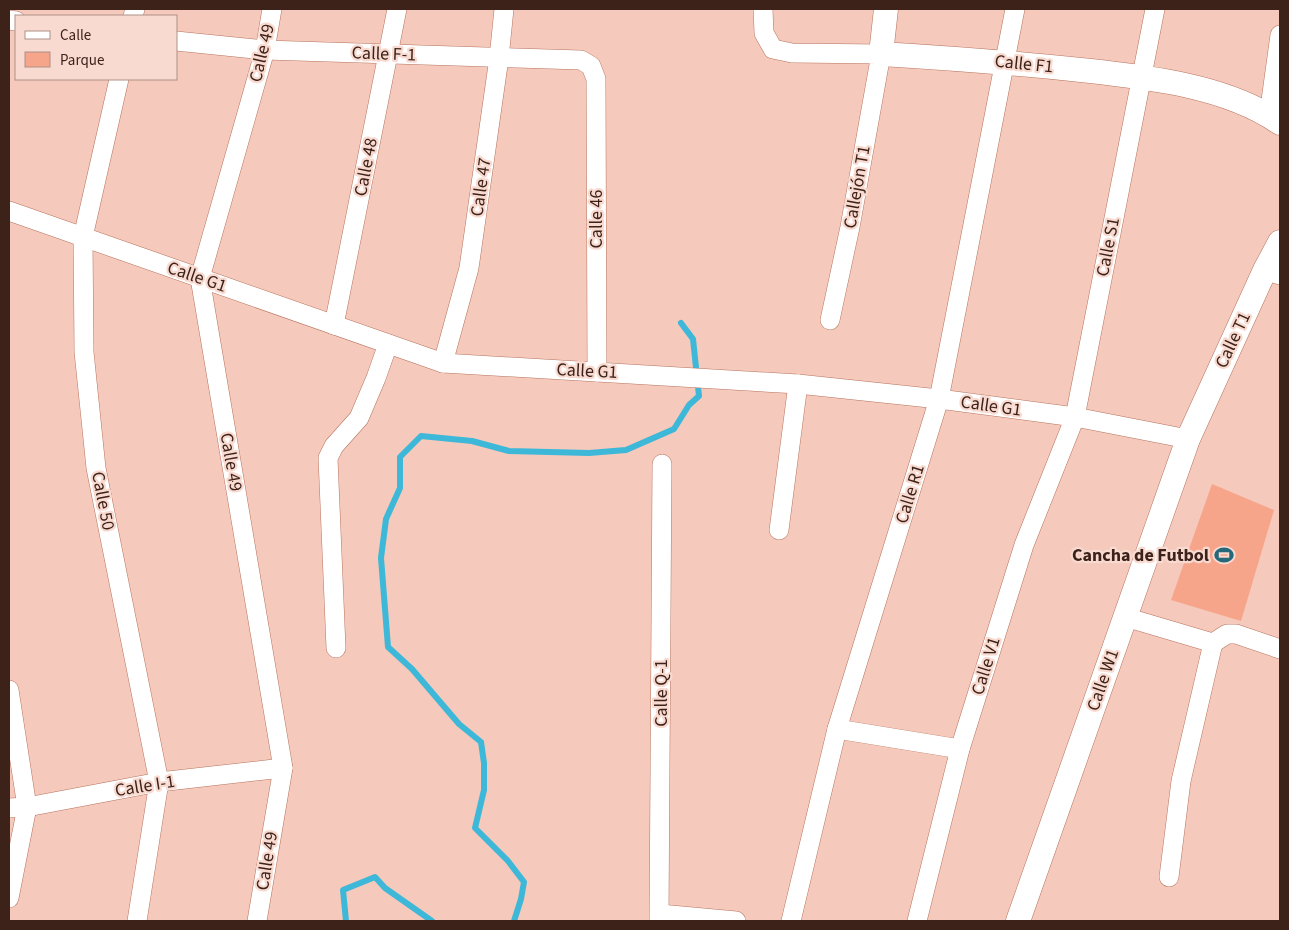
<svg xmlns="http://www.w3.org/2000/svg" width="1289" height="930" viewBox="0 0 1289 930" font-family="'Source Sans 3',sans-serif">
	<rect width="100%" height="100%" fill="#f5c9bb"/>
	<polygon fill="#f7a58a" points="1212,484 1274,510 1241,621 1171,600"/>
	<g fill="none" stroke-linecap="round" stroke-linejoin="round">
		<g stroke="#3eb8d8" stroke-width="6">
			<polyline points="346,921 343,890 375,877 385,888 432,921"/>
			<polyline points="514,921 521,899 524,882 508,861 475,828 484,790 484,763 481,742 459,724 412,669 388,647 381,558 386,519 400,488 400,457 421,436 472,441 509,451 589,453 626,450 674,429 689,405 699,396 693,339 681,323"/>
		</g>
		<g stroke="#b7745e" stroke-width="20">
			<g id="minor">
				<polyline points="763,9 764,33 773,49 792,53 881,54 850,227 830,320"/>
				<polyline points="133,16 135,9"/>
				<polyline points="9,20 16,21"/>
				<polyline points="176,41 265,50 581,60 591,66 596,79 597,372"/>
				<polyline points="119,79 83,237 84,352 96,468 159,782 137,921"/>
				<polyline points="1269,115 1280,35"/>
				<polyline points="9,211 443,363 798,384 939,399 1075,417 1188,439"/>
				<polyline points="1265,270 1280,275"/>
				<polyline points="334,325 397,9"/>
				<polyline points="443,363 469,268 499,58 504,9"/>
				<polyline points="779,530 798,384"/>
				<polyline points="1125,617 1213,643 1227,634 1236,634 1280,649"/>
				<polyline points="336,648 328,458 334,446 359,418 376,378 388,344"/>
				<polyline points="9,690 27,807 9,898"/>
				<polyline points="837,729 960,749"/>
				<polyline points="9,808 27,807 159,782 283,768"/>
				<polyline points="1169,877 1181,781 1213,643"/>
				<polyline points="660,914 736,921"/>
				<polyline points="257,921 283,768 200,278 265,50 272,9"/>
				<polyline points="659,921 662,464"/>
				<polyline points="791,921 837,729 939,399 1015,9"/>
				<polyline points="917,921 960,749 1024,545 1075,417 1155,9"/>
			</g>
		</g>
		<g stroke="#b7745e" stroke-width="25">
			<g id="tertiary">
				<path d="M 886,9 L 881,54 C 947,58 1014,63 1081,70 C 1145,77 1226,85 1280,123"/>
				<polyline points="1018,921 1188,439 1265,270 1280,242"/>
			</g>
		</g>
		<use href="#minor" stroke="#fff" stroke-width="19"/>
		<use href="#tertiary" stroke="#fff" stroke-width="24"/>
	</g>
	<defs>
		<g id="stadium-bare" transform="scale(1.5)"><path d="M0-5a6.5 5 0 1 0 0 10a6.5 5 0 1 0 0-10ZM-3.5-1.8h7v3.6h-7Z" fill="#25687a" stroke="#f8dad0" stroke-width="2.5" paint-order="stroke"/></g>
	</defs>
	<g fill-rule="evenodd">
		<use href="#stadium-bare" x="1224" y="555"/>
	</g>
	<g text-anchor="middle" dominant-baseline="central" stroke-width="4.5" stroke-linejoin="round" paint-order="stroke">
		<g font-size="18" fill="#3d2219" stroke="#f8dad0">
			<text transform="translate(262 53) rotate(-77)">Calle 49</text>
			<text transform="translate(384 54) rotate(2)">Calle F-1</text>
			<text transform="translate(1024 64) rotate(6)">Calle F1</text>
			<text transform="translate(366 167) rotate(-79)">Calle 48</text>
			<text transform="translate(481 187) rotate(-82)">Calle 47</text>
			<text transform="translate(857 187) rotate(-80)">Callejón T1</text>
			<text transform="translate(596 219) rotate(-90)">Calle 46</text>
			<text transform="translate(1108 247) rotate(-79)">Calle S1</text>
			<text transform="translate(197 277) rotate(19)">Calle G1</text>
			<text transform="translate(1233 340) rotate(-65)">Calle T1</text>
			<text transform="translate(587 371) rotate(3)">Calle G1</text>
			<text transform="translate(991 406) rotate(8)">Calle G1</text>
			<text transform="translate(231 462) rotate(80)">Calle 49</text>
			<text transform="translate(910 494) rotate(-73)">Calle R1</text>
			<text transform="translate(103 501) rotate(79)">Calle 50</text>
			<text transform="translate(986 666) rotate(-73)">Calle V1</text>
			<text transform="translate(1103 680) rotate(-71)">Calle W1</text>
			<text transform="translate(661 693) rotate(-90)">Calle Q-1</text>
			<text transform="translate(145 786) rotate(-9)">Calle I-1</text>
			<text transform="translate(267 861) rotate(-81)">Calle 49</text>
		</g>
		<g font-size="18" font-weight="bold" fill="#3d2219" stroke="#f8dad0" text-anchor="end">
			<text x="1209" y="555">Cancha de Futbol</text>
		</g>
	</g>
	<rect width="1289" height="930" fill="none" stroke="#3d2219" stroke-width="20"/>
	<rect x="15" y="15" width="162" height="65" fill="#f8dad0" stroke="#ad9087"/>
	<rect x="25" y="31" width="25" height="8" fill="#ffffff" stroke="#ad9087"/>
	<text x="60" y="40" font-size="15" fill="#3d2219">Calle</text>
	<rect x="25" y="52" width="25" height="15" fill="#f7a58a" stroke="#ad9087"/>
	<text x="60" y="65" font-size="15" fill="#3d2219">Parque</text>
</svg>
